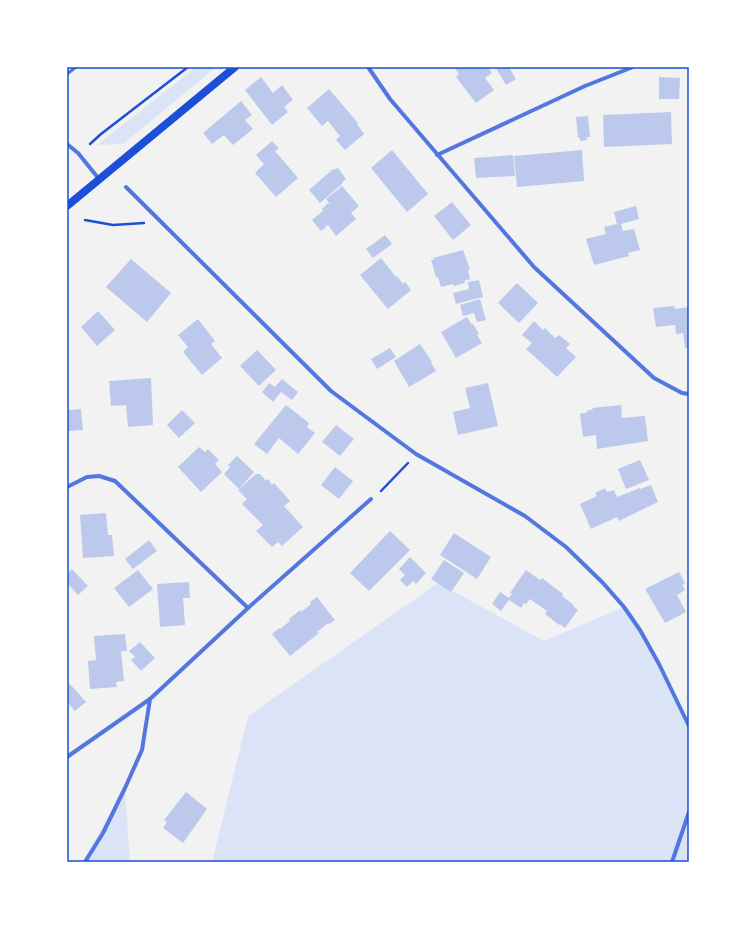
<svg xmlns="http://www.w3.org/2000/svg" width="756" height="929" viewBox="0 0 756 929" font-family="'Roboto Condensed',sans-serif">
	<rect width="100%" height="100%" fill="#f2f2f2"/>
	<g fill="#dbe4f7">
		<polygon points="196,67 216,67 123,144 97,145"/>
		<polygon points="438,583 544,641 624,607 659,664 689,726 689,862 212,862 248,716"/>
		<polygon points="125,788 130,862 82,862"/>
	</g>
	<g fill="#bdc9ec">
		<polygon points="454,67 488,67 492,73 485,78 494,90 476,103 456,77 459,74"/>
		<polygon points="498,67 509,67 516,79 506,85 496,68"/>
		<polygon points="261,77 273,93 282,85 293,100 284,107 288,112 272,125 245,90"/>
		<polygon points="659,77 680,78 679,99 659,99"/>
		<polygon points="329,89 358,123 357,124 364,134 345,150 336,140 340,136 328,121 322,126 307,108"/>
		<polygon points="241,101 252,115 245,120 253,129 233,145 224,135 212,144 203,133"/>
		<polygon points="671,112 672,144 604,147 603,115"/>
		<polygon points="588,116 590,137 586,137 587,140 580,141 580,138 578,138 576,117"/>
		<polygon points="272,141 279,148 275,151 298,178 276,197 255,173 264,164 256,155"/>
		<polygon points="392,150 428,194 407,212 371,168"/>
		<polygon points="582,150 584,181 517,187 514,156"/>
		<polygon points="513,155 515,176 476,178 474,158"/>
		<polygon points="338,168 346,179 342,182 343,183 320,203 309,190 332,170"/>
		<polygon points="342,186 359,206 351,213 356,219 336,236 328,225 321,231 312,220 323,211 322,209 328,203 331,205 326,199"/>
		<polygon points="452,202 471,225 453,240 434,216"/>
		<polygon points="636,206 639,219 621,224 623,231 634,229 640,250 628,253 629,256 594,265 586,239 606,234 604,227 617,224 614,212"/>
		<polygon points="385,235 392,244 373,258 366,249"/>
		<polygon points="463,250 470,269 468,270 470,279 464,281 465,283 454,286 453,284 441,287 438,277 436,277 431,260 434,260 433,258"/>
		<polygon points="381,258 396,277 397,276 403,284 405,282 411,290 388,309 360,275"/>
		<polygon points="131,259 171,293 147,322 106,287"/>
		<polygon points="479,280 483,297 456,304 453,293 469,289 468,282"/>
		<polygon points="517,283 538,303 519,323 498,303"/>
		<polygon points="480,299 486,320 477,322 474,313 463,316 460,305"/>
		<polygon points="674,306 675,309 689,307 689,348 685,348 683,333 676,334 675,325 656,327 653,308"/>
		<polygon points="98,311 115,330 97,346 81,327"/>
		<polygon points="467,317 472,325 473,324 479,334 477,335 482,343 456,358 441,332"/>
		<polygon points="198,319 215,341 211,344 222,358 202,375 183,352 188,347 178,335"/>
		<polygon points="534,321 543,330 545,328 555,338 559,335 570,344 566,348 576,357 557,377 526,349 532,343 522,335"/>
		<polygon points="420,344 432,362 431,363 436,371 409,387 394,361"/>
		<polygon points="390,348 396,357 377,369 371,359"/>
		<polygon points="257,350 276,370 259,386 240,366"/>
		<polygon points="151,378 153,425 128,427 126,405 111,406 109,381"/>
		<polygon points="282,379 298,392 292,400 281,392 273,402 262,392 269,383 275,387"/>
		<polygon points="488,383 498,426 458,435 453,412 470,408 465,388"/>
		<polygon points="286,405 309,423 307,427 315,433 298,454 279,438 267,454 254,444"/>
		<polygon points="621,405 622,418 645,416 648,441 597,449 596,435 583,437 580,414 588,412 587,410 593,410 592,408"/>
		<polygon points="81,409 83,430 68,431 67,410"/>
		<polygon points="182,410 195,423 179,438 167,425"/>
		<polygon points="336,425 354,439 340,456 322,442"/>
		<polygon points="199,447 205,452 208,449 219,460 215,464 222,472 201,492 178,467"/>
		<polygon points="237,456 254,472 239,489 224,474 230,467 228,465"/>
		<polygon points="640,460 649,480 626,489 618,469"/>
		<polygon points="335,467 353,481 339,499 321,485"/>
		<polygon points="256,474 260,474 266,481 268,479 272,485 274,483 290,501 284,506 303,527 282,546 278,542 272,547 256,531 263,525 242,504 247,499 238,490"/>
		<polygon points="651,485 658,502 619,521 617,517 591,529 580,504 597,496 595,493 605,488 607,492 614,490 617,497 640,488 640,489"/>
		<polygon points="106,513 108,535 112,535 114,556 83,558 80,515"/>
		<polygon points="390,531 410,550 369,591 350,573"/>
		<polygon points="454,533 491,557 477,579 440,555"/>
		<polygon points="149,540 157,551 133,569 125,559"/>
		<polygon points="410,557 426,573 416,584 413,581 407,587 400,580 405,575 399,569"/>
		<polygon points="444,560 464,573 451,592 431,579"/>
		<polygon points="72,569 88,586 78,595 67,583 67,574"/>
		<polygon points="138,570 153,589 129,607 114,588"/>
		<polygon points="526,570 540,580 542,578 563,594 562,596 574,605 573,606 578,610 565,628 560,624 559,625 545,614 547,611 530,599 526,604 524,603 521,608 509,600 501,611 492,604 500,592 509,598 512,594 510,593"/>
		<polygon points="679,572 685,583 682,585 685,590 677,595 686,612 665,623 645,589"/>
		<polygon points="189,582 190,598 183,598 185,625 160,627 157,584"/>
		<polygon points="317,597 335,620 329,624 328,623 317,632 319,633 290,656 272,634 279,628 280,629 290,621 289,619 300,610 301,612 311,604 310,602"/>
		<polygon points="125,634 127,651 121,651 124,681 116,682 117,687 90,689 88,661 96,660 94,636"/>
		<polygon points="140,642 155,658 141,671 131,660 135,657 129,651"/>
		<polygon points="70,684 86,702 75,711 67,702 67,686"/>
		<polygon points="186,792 207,809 183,843 163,828 167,822 164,820"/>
	</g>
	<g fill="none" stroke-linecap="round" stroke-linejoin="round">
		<g stroke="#1d4ed8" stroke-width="2.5">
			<polyline points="90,144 101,134 188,67"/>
			<polyline points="85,220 113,225 144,223"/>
			<polyline points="381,491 408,463"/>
		</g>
		<polyline stroke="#5277de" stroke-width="3" points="67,74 76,67"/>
		<g stroke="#5277de" stroke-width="4">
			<polyline points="368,67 390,99 534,267 654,378 682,393 689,394"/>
			<polyline points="67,144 78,153 99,179"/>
			<polyline points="437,155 585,86 633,67"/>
			<polyline points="126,187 331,391 416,454 525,516 566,547 603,583 624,607 640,630 659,664 689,726"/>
			<polyline points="67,487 87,477 99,476 115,481 248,608"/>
			<polyline points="67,757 150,699 248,608 371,499"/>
			<polyline points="85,862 103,833 125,788 142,750 150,699"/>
			<polyline points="672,862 689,812"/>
		</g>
		<polyline stroke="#1d4ed8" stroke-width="8" points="67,206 235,67"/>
	</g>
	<rect width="756" height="929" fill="none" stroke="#ffffff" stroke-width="136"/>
	<rect x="68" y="68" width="620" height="793" fill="none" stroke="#1d4ed8" stroke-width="1.5"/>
</svg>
